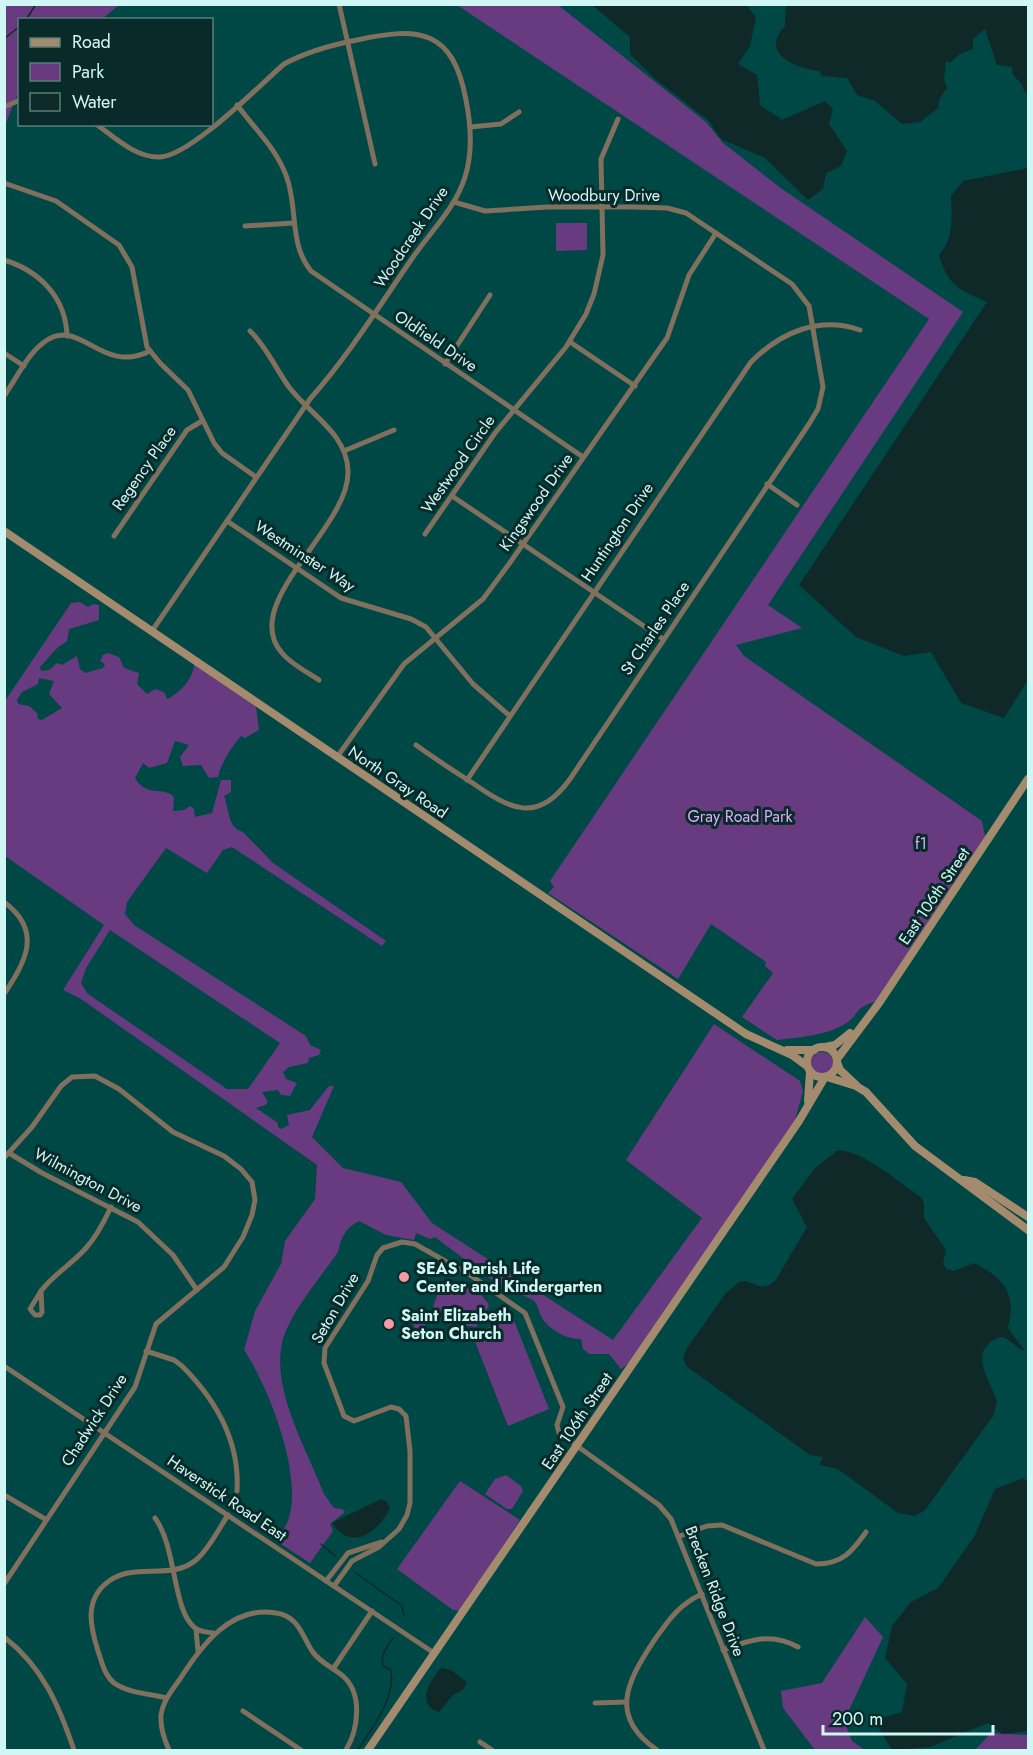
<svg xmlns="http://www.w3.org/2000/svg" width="1033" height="1755" viewBox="0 0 1033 1755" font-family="Jost,sans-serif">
	<rect width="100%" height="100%" fill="#004846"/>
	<g fill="#683b81" fill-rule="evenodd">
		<polygon points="5,5 119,5 102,19 20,20 19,91 5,125"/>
		<path d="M 457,5 L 558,5 L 706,122 L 723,143 L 782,189 L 963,312 L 768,605 L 802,628 L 736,645 L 744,656 L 982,821 L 986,841 L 878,1001 C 852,1008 861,1014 845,1024 C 825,1036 799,1037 777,1040 L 742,1017 L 773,973 L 765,966 L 766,962 L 711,924 L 678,979 L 548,893 L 554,887 L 550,881 L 929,319 Z"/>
		<polygon points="556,223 587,223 587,250 556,251"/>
		<path d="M 80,602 L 88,607 L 93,604 L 99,605 L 99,620 L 69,629 L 67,641 L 57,648 L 40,667 L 41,671 L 49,670 L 57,663 L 62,665 L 77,656 L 80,669 L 85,673 L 103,668 L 105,664 L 100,661 L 103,655 L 108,653 L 119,657 L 124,668 L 139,673 L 137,684 L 147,694 L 155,689 L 164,692 L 167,699 C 179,694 194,678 194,664 L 256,707 L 259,730 L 245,738 L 241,736 C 231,748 222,761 218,777 L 209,778 L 201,765 L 183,766 L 180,757 L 189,745 L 175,741 L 167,763 L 149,768 L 143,763 L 135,778 C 145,795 156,788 171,794 L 174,798 L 173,811 L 184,810 L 190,806 L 194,809 L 195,817 L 212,813 L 221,780 L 231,780 L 231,792 L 224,796 C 230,811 227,827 243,832 L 273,863 L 386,941 L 382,946 L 232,847 L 223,850 L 207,873 L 166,848 L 127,902 L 125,914 L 134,925 L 306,1036 L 310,1045 L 321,1050 L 319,1055 L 309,1058 L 308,1063 L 289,1067 L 283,1072 L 286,1079 L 297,1083 L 290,1096 L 281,1095 L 278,1090 L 262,1092 L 268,1102 L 265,1105 L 256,1108 L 278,1123 L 278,1127 L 281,1129 L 289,1125 L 287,1115 L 310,1110 L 329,1086 L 334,1086 L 312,1137 L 343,1168 L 401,1182 L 432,1223 L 613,1340 L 702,1218 L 626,1160 L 714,1024 L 800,1081 L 803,1091 L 793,1128 L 629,1363 L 621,1369 L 609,1354 L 589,1354 L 583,1349 L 581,1339 C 567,1339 554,1332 544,1321 C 539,1315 539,1305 533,1300 L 496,1283 L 435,1237 L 430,1239 L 416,1233 L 414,1240 L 386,1235 L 359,1221 C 345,1228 341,1238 338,1252 C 320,1278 297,1304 285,1333 C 266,1382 307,1449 324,1494 L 334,1508 L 342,1509 L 345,1512 L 330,1524 L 333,1531 L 310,1563 L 275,1540 C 279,1534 285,1528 288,1521 C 304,1477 269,1387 244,1350 L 255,1311 L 281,1264 L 285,1241 L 315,1199 L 317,1165 L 81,999 L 63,990 L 104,925 L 5,856 L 5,701 L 71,603 ZM 39,678 L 54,681 L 49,694 L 62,708 L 42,720 L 38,719 L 37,713 L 29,706 L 18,704 L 17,700 L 22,692 L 38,684 ZM 110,930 L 280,1043 L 248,1089 L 227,1089 L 88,994 L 81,983 L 86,968 Z"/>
		<circle cx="822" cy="1063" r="11"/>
		<path d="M 451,1283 C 465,1284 484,1293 489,1306 L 476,1327 L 453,1324 L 433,1307 L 439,1290 Z"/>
		<polygon points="420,1314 425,1318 425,1326 417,1333 413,1324"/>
		<polygon points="513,1318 549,1409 508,1426 472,1334"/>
		<polygon points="506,1475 521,1486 523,1491 512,1509 507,1509 485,1494 495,1479"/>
		<polygon points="460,1481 520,1520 460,1611 453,1610 397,1569"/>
		<polygon points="865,1617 883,1637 844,1721 852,1741 865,1750 815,1750 783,1708 781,1691 822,1683"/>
		<polygon points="991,1733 1028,1735 1028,1750 975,1750"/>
	</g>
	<g fill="#0e2928">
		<polygon points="592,5 747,5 756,18 750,46 738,64 757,75 760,105 782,120 825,101 833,109 829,124 847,151 841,166 826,173 823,189 808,200 765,158 721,139 709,121 653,77 630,54 630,37"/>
		<path d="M 786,5 L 1028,5 L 1028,93 L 1025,92 L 1021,83 L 1013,75 L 1012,67 L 997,65 L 985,29 L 973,39 L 973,49 L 960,54 L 950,63 L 946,61 L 944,80 L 947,87 L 939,100 L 938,108 L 920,122 L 902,124 L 875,101 L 857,95 L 847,78 L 822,76 L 819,71 C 795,68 759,53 785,26 Z"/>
		<path d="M 1028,168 L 1028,680 L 1004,718 L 961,703 L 931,652 L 904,656 L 856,637 L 799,585 L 987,302 C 959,289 949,288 939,255 C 954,238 952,218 951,196 L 963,181 Z"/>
		<path d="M 838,1150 C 866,1152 897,1182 921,1197 L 924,1203 L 924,1218 L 946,1250 L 943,1262 L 946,1269 L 954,1271 L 974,1263 C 1004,1278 1017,1293 1008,1328 L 1025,1351 C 1016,1348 1012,1341 1005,1338 C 1001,1335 995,1339 992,1341 C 969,1357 993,1384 997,1403 L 993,1416 L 925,1510 L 915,1516 L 898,1513 L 838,1469 L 819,1465 L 823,1457 L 810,1455 L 686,1366 L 683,1358 L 687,1348 L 726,1293 L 739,1282 L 746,1281 C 758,1285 763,1291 775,1281 L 807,1227 L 792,1199 L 815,1168 Z"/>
		<polygon points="1024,1478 1028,1484 1028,1731 1002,1734 988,1723 930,1747 892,1750 874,1720 902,1712 907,1684 885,1658 892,1626 911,1602 938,1588 974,1537 995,1489"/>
		<path d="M 381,1499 L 387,1502 L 390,1508 C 378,1533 351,1552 332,1523 Z"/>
		<path d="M 441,1668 L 451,1670 L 467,1682 L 463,1690 L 453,1695 L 439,1712 C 416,1705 429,1681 441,1668 Z"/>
	</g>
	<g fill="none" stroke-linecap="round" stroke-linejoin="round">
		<g stroke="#0e2928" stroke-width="1.5">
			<polyline points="26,20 36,4"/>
			<polyline points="4,39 20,26"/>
			<polyline points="321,1544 335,1556"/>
			<polyline points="356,1573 402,1606 404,1615"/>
			<path d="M 358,1750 C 372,1728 396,1698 391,1670 L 383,1666 C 380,1655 387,1647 393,1638"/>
		</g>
		<g stroke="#80705d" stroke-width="5">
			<polyline points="339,4 375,164"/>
			<path d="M 237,105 C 255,129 277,149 287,178 C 298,210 289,244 311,271 L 583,457"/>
			<polyline points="4,107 20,100"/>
			<path d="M 96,124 C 114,137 136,158 160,157 C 190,156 259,86 284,64 C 308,51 331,45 357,40 C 420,26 453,30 466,100 C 471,125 473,152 465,177 C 455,209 430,232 411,260 C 378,308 348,356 310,399 L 152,631"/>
			<polyline points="470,127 501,124 519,112"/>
			<polyline points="4,183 56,201 119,245 132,267 147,347 160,363 188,390 214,443 222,453 256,477"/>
			<polyline points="245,226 294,223"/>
			<path d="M 4,260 C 40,271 66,298 67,336"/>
			<path d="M 250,331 C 267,347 275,368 289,387 C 309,414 347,433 348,471 C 350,528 238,603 282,653 C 291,664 307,672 319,680"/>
			<polyline points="570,342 635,386"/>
			<polyline points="4,353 24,366"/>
			<polyline points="445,364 490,295"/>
			<path d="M 4,396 C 16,379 27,355 43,343 C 80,314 100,376 150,351"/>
			<polyline points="344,451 394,430"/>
			<polyline points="767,484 797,505"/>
			<polyline points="452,496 663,639"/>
			<polyline points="227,521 341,598 411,619 426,627 473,684 510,716"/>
			<polyline points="425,534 495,433 566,347 586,314 594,294 603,255 601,159 618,119"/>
			<polyline points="114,536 187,430 202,421"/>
			<path d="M 416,745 C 434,758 452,770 471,782 C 510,809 537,825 570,779 L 809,424 L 818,409 L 823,387 L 809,306 L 792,284 L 686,213 L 667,208 L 633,207 L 547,207 L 485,211 L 454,202"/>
			<polyline points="337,757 404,664 483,599 509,564 667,338 689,275 716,233"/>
			<path d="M 467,780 L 751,362 C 781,332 819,316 860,330"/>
			<path d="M 4,902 C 43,931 26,961 4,994"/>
			<polyline points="9,1153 42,1173 138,1222 173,1255 197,1290"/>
			<polyline points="4,1158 32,1127 61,1086 72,1077 95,1076 119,1089 173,1132 224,1156 241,1169 252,1182 255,1200 252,1215 243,1237 224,1267 156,1324 135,1387 4,1584"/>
			<path d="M 41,1291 C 56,1272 71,1265 86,1248 C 97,1236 104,1222 111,1207"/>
			<polygon points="41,1291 42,1312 40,1315 35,1315 30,1309"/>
			<path d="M 146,1351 L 174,1360 L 182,1366 C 216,1400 240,1442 237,1491"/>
			<polyline points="4,1366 434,1653"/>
			<polyline points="4,1495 45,1519"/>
			<path d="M 155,1518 C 177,1548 172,1610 195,1628 C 200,1632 208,1632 213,1633"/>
			<path d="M 680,1536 L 707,1526 L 722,1525 L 816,1564 C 842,1564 852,1552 866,1532"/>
			<polyline points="326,1581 348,1553 382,1542"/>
			<polyline points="334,1586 352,1561 379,1547 399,1529 407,1515 410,1503 410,1451 406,1416 399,1409 391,1407 354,1421 344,1416 324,1363 325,1348 368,1281 377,1255 383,1248 402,1242 415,1244 470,1275 525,1313 563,1407 557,1425 559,1433 659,1505 671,1519 764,1750"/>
			<polyline points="196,1629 198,1651"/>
			<path d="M 4,1637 C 43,1667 59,1706 74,1750"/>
			<path d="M 723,1650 C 750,1640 771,1632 798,1647"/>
			<polyline points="333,1669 372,1611"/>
			<path d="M 167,1698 C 151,1694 128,1693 114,1683 C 104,1675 102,1662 98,1651 C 90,1626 84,1599 109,1581 C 135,1562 171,1581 196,1560 C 209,1549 218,1530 228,1515"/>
			<polyline points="595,1703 626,1702"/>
			<polyline points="243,1711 301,1750"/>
			<polyline points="480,1742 492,1750"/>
			<path d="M 169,1750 C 164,1739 160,1727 161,1715 C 163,1701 172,1690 180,1679 C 201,1646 231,1605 276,1613 C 298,1616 302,1635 312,1651 C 320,1663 334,1668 344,1677 C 363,1695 358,1730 346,1750"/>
			<path d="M 657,1750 C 609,1717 626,1683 653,1642 C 668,1621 678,1605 702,1594"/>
		</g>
		<g stroke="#a58b6d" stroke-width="8">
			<polyline points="4,531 746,1034 792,1055 807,1066"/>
			<circle cx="822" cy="1062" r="15"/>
			<polyline points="825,1047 835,1045 850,1033"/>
			<polyline points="787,1050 814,1050"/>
			<polyline points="837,1059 879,1003 1028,779"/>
			<polyline points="837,1062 840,1070 856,1085"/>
			<polyline points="827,1077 856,1086 866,1092 915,1146 1028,1230"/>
			<polyline points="808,1101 810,1072"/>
			<polyline points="964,1180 975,1182 1028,1217"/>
			<polyline points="368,1750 799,1121 825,1077"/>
		</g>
	</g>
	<g fill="#f49aa5" stroke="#082b2a" stroke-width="2">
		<circle cx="404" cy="1277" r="6"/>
		<circle cx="389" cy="1324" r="6"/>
	</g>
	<g text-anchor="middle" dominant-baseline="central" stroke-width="6" stroke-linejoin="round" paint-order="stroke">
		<g font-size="16" fill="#d1f7f5" stroke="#082b2a">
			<text x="604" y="195">Woodbury Drive</text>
			<text transform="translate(411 237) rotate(-56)">Woodcreek Drive</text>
			<text transform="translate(436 341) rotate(34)">Oldfield Drive</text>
			<text transform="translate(458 464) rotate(-55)">Westwood Circle</text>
			<text transform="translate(144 468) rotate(-55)">Regency Place</text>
			<text transform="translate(536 502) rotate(-55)">Kingswood Drive</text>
			<text transform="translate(617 532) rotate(-56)">Huntington Drive</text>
			<text transform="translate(305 556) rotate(33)">Westminster Way</text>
			<text transform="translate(655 628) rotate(-56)">St Charles Place</text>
			<text transform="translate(398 782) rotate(34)">North Gray Road</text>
			<text transform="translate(934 896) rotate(-56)">East 106th Street</text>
			<text transform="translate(88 1180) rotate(28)">Wilmington Drive</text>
			<text transform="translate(335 1308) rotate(-60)">Seton Drive</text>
			<text transform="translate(94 1420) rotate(-57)">Chadwick Drive</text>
			<text transform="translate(577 1421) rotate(-56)">East 106th Street</text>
			<text transform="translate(227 1498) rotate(34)">Haverstick Road East</text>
			<text transform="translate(715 1591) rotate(69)">Brecken Ridge Drive</text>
		</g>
		<g font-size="16" fill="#ddadfa" stroke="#082b2a">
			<text x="740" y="816">Gray Road Park</text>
			<text x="921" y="843">f1</text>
		</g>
		<g font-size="16" font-weight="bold" fill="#d1f7f5" stroke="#082b2a" text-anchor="start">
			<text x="416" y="1268">SEAS Parish Life<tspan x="416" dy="18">Center and Kindergarten</tspan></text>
			<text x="401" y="1315">Saint Elizabeth<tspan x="401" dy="18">Seton Church</tspan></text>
		</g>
	</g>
	<rect width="1033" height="1755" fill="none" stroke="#d1f7f5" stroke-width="12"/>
	<rect x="18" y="18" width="195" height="108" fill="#082b2a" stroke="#587d7b" stroke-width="1.5"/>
	<rect x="30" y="38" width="30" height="9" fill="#a58b6d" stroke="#587d7b" stroke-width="1.5"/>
	<text x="72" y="48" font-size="18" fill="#d1f7f5">Road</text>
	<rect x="30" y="63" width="30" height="18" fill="#683b81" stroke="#587d7b" stroke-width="1.5"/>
	<text x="72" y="78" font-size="18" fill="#d1f7f5">Park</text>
	<rect x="30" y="93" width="30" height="18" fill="#0e2928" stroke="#587d7b" stroke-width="1.5"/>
	<text x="72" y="108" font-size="18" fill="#d1f7f5">Water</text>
	<path d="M823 1725v9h170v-9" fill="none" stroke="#d1f7f5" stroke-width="3"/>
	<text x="832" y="1725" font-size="18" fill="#d1f7f5" stroke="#082b2a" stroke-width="4.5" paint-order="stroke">200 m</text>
</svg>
